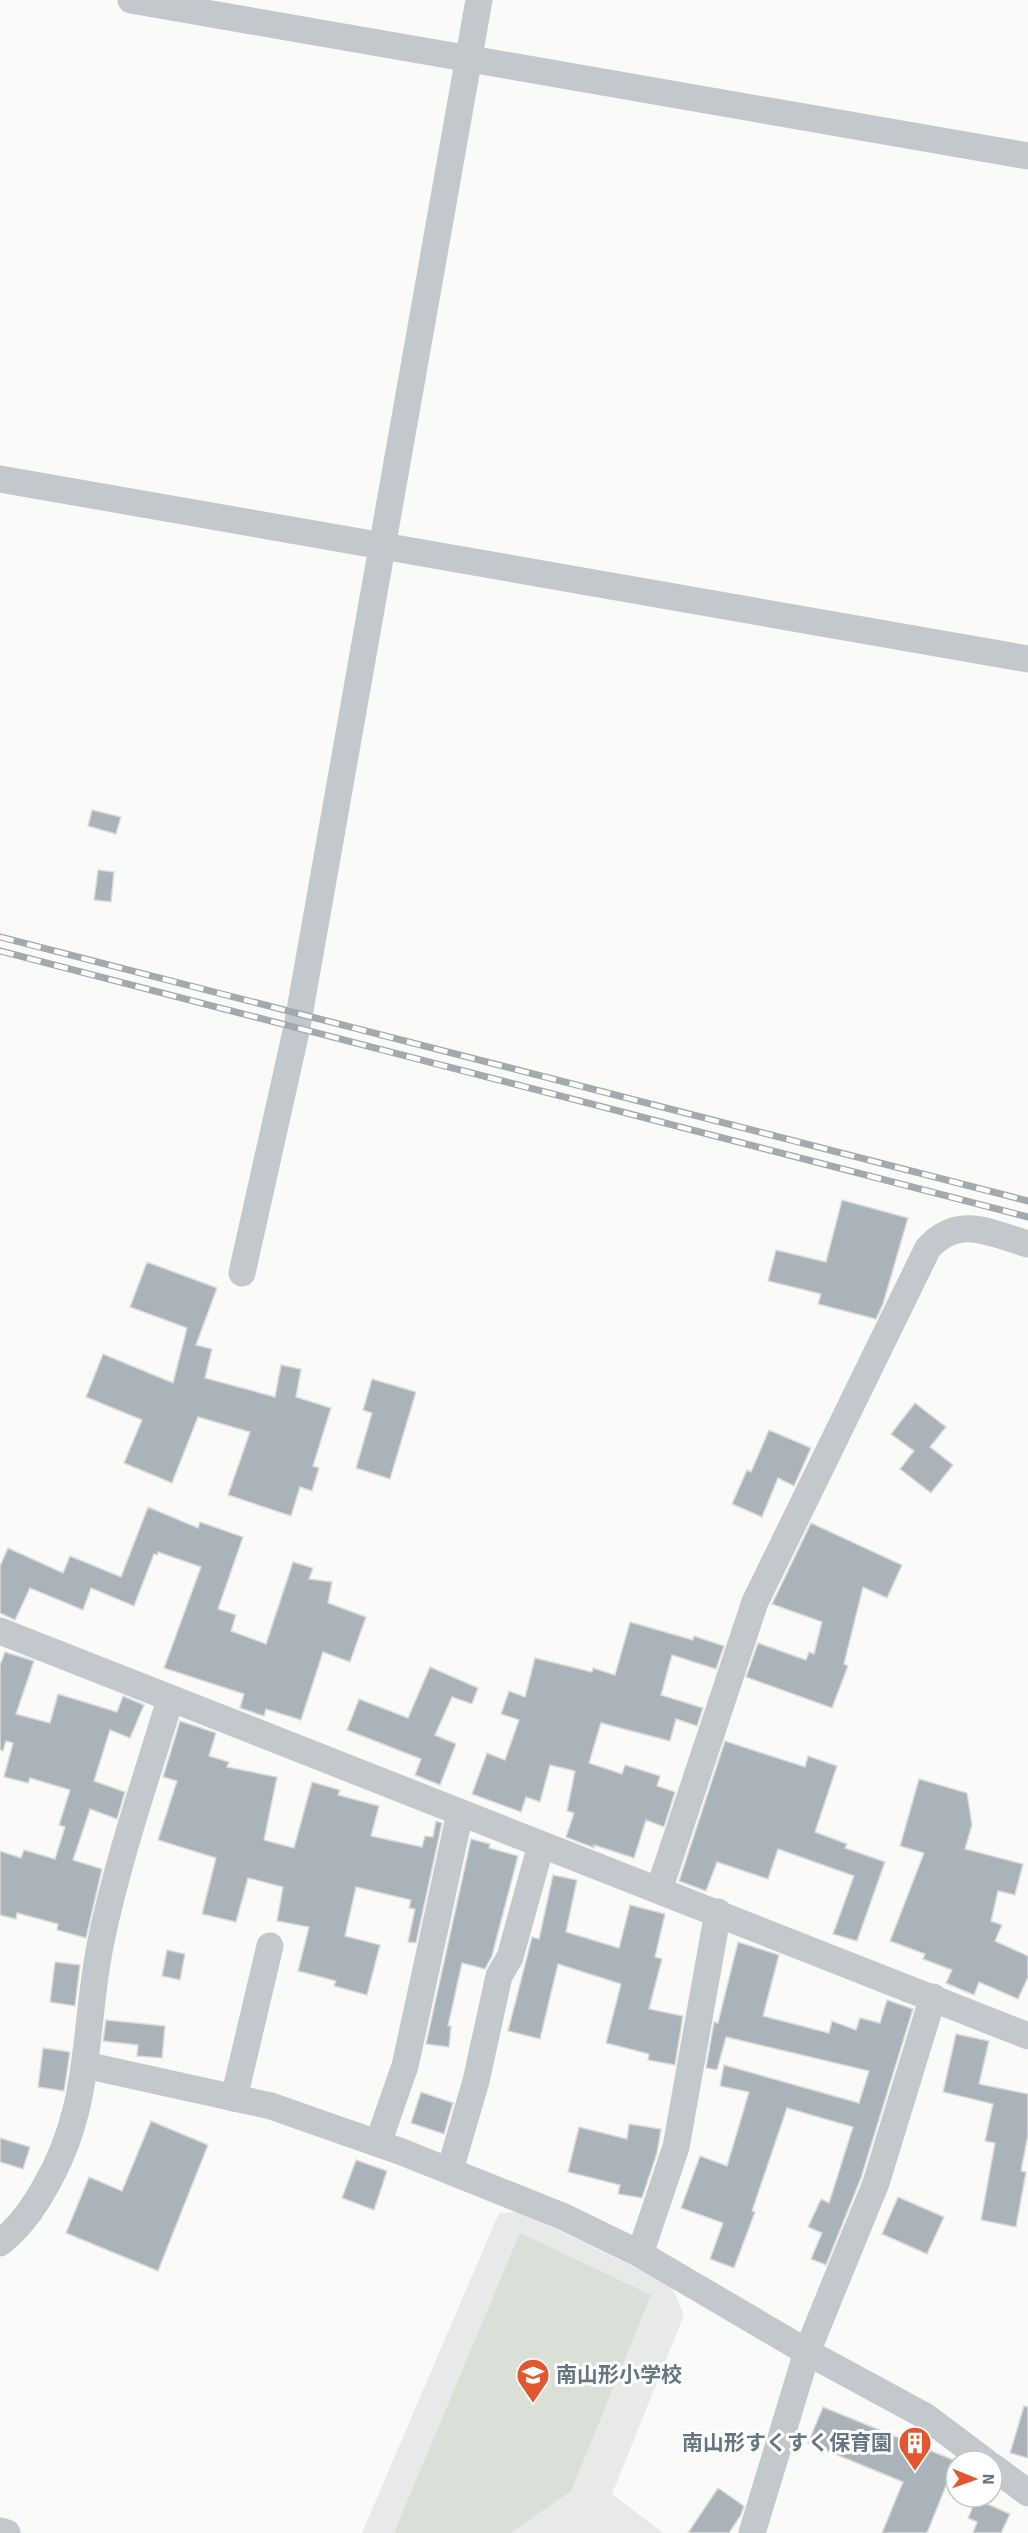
<svg xmlns="http://www.w3.org/2000/svg" width="1028" height="2533" viewBox="0 0 1028 2533" font-family="Signika,'Noto Sans JP',sans-serif">
	<rect width="100%" height="100%" fill="#fafaf8"/>
	<polygon fill="#e8e9e9" points="521,2212 671,2285 684,2315 612,2494 663,2533 362,2533 499,2213"/>
	<polygon fill="#dadfd7" points="520,2233 651,2295 571,2491 510,2533 394,2533"/>
	<g fill="#aab3b9" stroke="#dcdcda" stroke-width="1.5">
		<polygon points="92,810 121,817 116,834 88,826"/>
		<polygon points="98,870 114,872 111,902 94,900"/>
		<polygon points="842,1200 908,1218 883,1304 876,1319 818,1304 821,1294 768,1281 776,1250 826,1262"/>
		<polygon points="147,1262 217,1288 196,1345 212,1349 205,1378 275,1397 281,1365 301,1369 296,1397 331,1408 313,1466 319,1468 312,1491 300,1487 291,1516 228,1495 250,1432 198,1417 172,1483 124,1463 142,1420 86,1397 103,1354 173,1383 187,1328 130,1307"/>
		<polygon points="372,1379 416,1392 390,1479 356,1468 372,1413 363,1410"/>
		<polygon points="915,1403 946,1427 930,1447 953,1465 931,1493 900,1469 914,1451 891,1434"/>
		<polygon points="769,1430 811,1448 794,1486 778,1478 762,1517 732,1504 747,1470 751,1472"/>
		<polygon points="148,1507 198,1528 200,1522 243,1537 218,1609 236,1615 231,1631 266,1644 293,1562 313,1568 309,1579 332,1582 328,1603 366,1617 350,1662 323,1652 301,1720 266,1709 264,1716 240,1708 244,1694 164,1668 201,1567 158,1552 157,1555 154,1554 134,1606 91,1588 83,1610 30,1588 15,1620 0,1613 0,1566 8,1548 63,1573 70,1556 121,1577"/>
		<polygon points="811,1523 902,1565 887,1598 863,1587 844,1664 848,1666 832,1708 746,1677 758,1643 806,1660 809,1652 814,1654 822,1622 772,1604"/>
		<polygon points="630,1622 693,1640 694,1636 724,1646 716,1669 672,1655 661,1695 703,1708 697,1726 676,1719 670,1741 601,1723 589,1763 622,1774 625,1765 660,1776 657,1786 675,1792 664,1827 646,1820 634,1858 594,1845 594,1848 566,1837 574,1813 567,1811 575,1771 550,1765 540,1802 526,1797 521,1812 472,1794 487,1753 505,1760 519,1720 501,1714 509,1691 525,1697 535,1658 592,1672 593,1668 615,1675"/>
		<polygon points="5,1652 34,1661 16,1714 50,1723 58,1694 117,1712 123,1696 144,1705 130,1738 110,1730 94,1781 125,1792 117,1819 90,1809 73,1860 102,1869 86,1938 57,1930 58,1924 17,1913 16,1919 0,1915 0,1851 21,1858 24,1850 55,1859 65,1827 59,1825 70,1790 30,1778 28,1783 4,1777 13,1743 6,1741 3,1751 0,1750 0,1665"/>
		<polygon points="430,1667 478,1688 472,1704 452,1697 435,1735 456,1744 440,1785 415,1775 421,1759 347,1730 359,1699 408,1718"/>
		<polygon points="180,1721 216,1733 209,1756 229,1762 227,1767 277,1777 264,1840 294,1848 312,1782 340,1790 338,1795 379,1806 371,1836 422,1847 425,1836 433,1837 436,1821 442,1823 416,1943 408,1942 415,1909 409,1908 411,1900 356,1887 345,1936 380,1945 367,1995 334,1986 336,1981 298,1971 309,1927 277,1921 283,1887 248,1878 236,1922 202,1914 216,1858 158,1840 177,1781 163,1777"/>
		<polygon points="725,1741 805,1767 808,1756 837,1766 815,1832 847,1844 845,1848 885,1862 857,1941 833,1934 854,1876 778,1849 768,1879 717,1862 706,1891 679,1881"/>
		<polygon points="919,1779 967,1793 972,1825 965,1849 1023,1864 1015,1895 998,1891 991,1921 1002,1925 995,1941 1028,1956 1028,1977 1018,1999 979,1982 974,1995 946,1983 952,1970 923,1959 925,1954 890,1941 924,1853 900,1846"/>
		<polygon points="471,1839 490,1844 489,1848 518,1856 492,1956 485,1969 462,1963 448,2026 451,2026 449,2047 426,2044"/>
		<polygon points="553,1875 577,1880 566,1932 619,1948 630,1905 665,1914 655,1957 662,1959 649,2009 683,2016 675,2065 648,2060 649,2054 606,2043 621,1984 558,1964 540,2039 508,2031 532,1937 539,1939"/>
		<polygon points="738,1942 779,1955 763,2016 829,2033 832,2021 856,2030 860,2018 880,2023 887,2000 913,2009 861,2178 826,2265 811,2259 822,2233 808,2227 821,2199 829,2203 853,2127 787,2108 752,2211 755,2212 734,2268 710,2259 723,2223 681,2208 700,2156 727,2166 749,2092 720,2086 724,2065 859,2103 869,2071 726,2037 717,2070 706,2068 714,2022 718,2023"/>
		<polygon points="167,1950 185,1954 180,1980 162,1976"/>
		<polygon points="55,1962 80,1965 75,2006 50,2002"/>
		<polygon points="106,2020 165,2026 162,2058 137,2056 138,2045 103,2041"/>
		<polygon points="956,2034 989,2041 979,2084 1028,2094 1028,2135 1021,2171 1026,2172 1016,2227 981,2220 995,2143 985,2141 993,2104 943,2092"/>
		<polygon points="43,2048 70,2052 64,2091 38,2087"/>
		<polygon points="421,2092 453,2103 444,2134 411,2123"/>
		<polygon points="151,2121 208,2145 158,2271 66,2233 89,2177 122,2191"/>
		<polygon points="629,2124 661,2129 657,2153 642,2198 618,2194 620,2185 568,2172 579,2127 627,2139"/>
		<polygon points="0,2138 30,2147 23,2169 0,2162"/>
		<polygon points="356,2160 387,2171 374,2210 342,2198"/>
		<polygon points="898,2197 944,2217 927,2254 882,2234"/>
		<polygon points="1024,2406 1028,2407 1028,2458 1010,2453"/>
		<polygon points="823,2407 956,2461 927,2533 882,2533 903,2482 808,2443"/>
		<polygon points="718,2488 744,2506 741,2515 729,2533 688,2533"/>
		<polygon points="976,2499 1010,2514 1001,2533 973,2533 977,2522 968,2518"/>
	</g>
	<g fill="none" stroke-linecap="round" stroke-linejoin="round">
		<g stroke="#c3c8cc" stroke-width="27">
			<polyline points="131,0 1028,156"/>
			<polyline points="0,479 1028,659"/>
			<polyline points="242,1273 297,1027 479,0"/>
			<polyline points="0,1631 1028,2036"/>
			<path d="M 659,1890 L 755,1602 L 928,1248 C 959,1214 990,1233 1028,1244"/>
			<polyline points="85,2065 271,2106 402,2152 562,2216 640,2254 807,2352 925,2416 985,2461"/>
			<polyline points="234,2098 270,1946"/>
			<polyline points="378,2143 405,2066 460,1813"/>
			<polyline points="450,2170 476,2081 499,1976 510,1957 541,1845"/>
			<path d="M 0,2243 C 20,2227 33,2209 45,2187 C 93,2106 83,2028 101,1941 C 118,1859 146,1779 170,1700"/>
			<polyline points="640,2254 676,2147 718,1912"/>
			<polyline points="992,2466 1028,2493"/>
			<polyline points="0,2531 7,2533"/>
			<polyline points="752,2533 807,2352 876,2183 933,1997"/>
		</g>
		<g stroke="#a2aab0" stroke-width="7">
			<g id="rail">
				<polyline points="0,937 1028,1201"/>
				<polyline points="0,951 1028,1217"/>
			</g>
		</g>
		<use href="#rail" stroke="#fff" stroke-width="4.5" stroke-dasharray="14" stroke-linecap="butt"/>
	</g>
	<defs>
		<g id="school-pin" transform="scale(1.725)"><path d="M0 17L-7.5 6A9.5 9.5 0 1 1 7.5 6Z" fill="#e4572e" stroke="#fff"/><path d="M0-5L7-2L0 1L-7-2ZM-4 1L0 2.5L4 1V4Q0 6-4 4Z" fill="#fff"/></g>
		<g id="building-pin" transform="scale(1.725)"><path d="M0 17L-7.5 6A9.5 9.5 0 1 1 7.5 6Z" fill="#e4572e" stroke="#fff"/><path d="M-4-6H4V6H1V3H-1V6H-4ZM-2.5-4.3h1.7v1.8h-1.7ZM.8-4.3h1.7v1.8H.8ZM-2.5-1h1.7V.8h-1.7ZM.8-1h1.7V.8H.8Z" fill="#fff"/></g>
	</defs>
	<g fill-rule="evenodd">
		<use href="#school-pin" x="533" y="2375"/>
		<use href="#building-pin" x="915" y="2443"/>
	</g>
	<g text-anchor="middle" dominant-baseline="central" stroke-width="6" stroke-linejoin="round" paint-order="stroke">
		<g font-size="21" font-weight="bold" fill="#657683" stroke="#fff" text-anchor="start">
			<text x="556" y="2375">南山形小学校</text>
			<text x="892" y="2443" text-anchor="end">南山形すくすく保育園</text>
		</g>
	</g>
	<g transform="translate(974 2479) rotate(91)"><circle r="28" fill="#ffffff" stroke="#c1c8cd" stroke-width="1.5"/>
	<path d="M0-4.5L10 22L0 15L-10 22Z" fill="#e4572e"/>
	<text y="-9" font-size="16" font-weight="bold" text-anchor="middle" fill="#657683">N</text>
	</g>
</svg>
